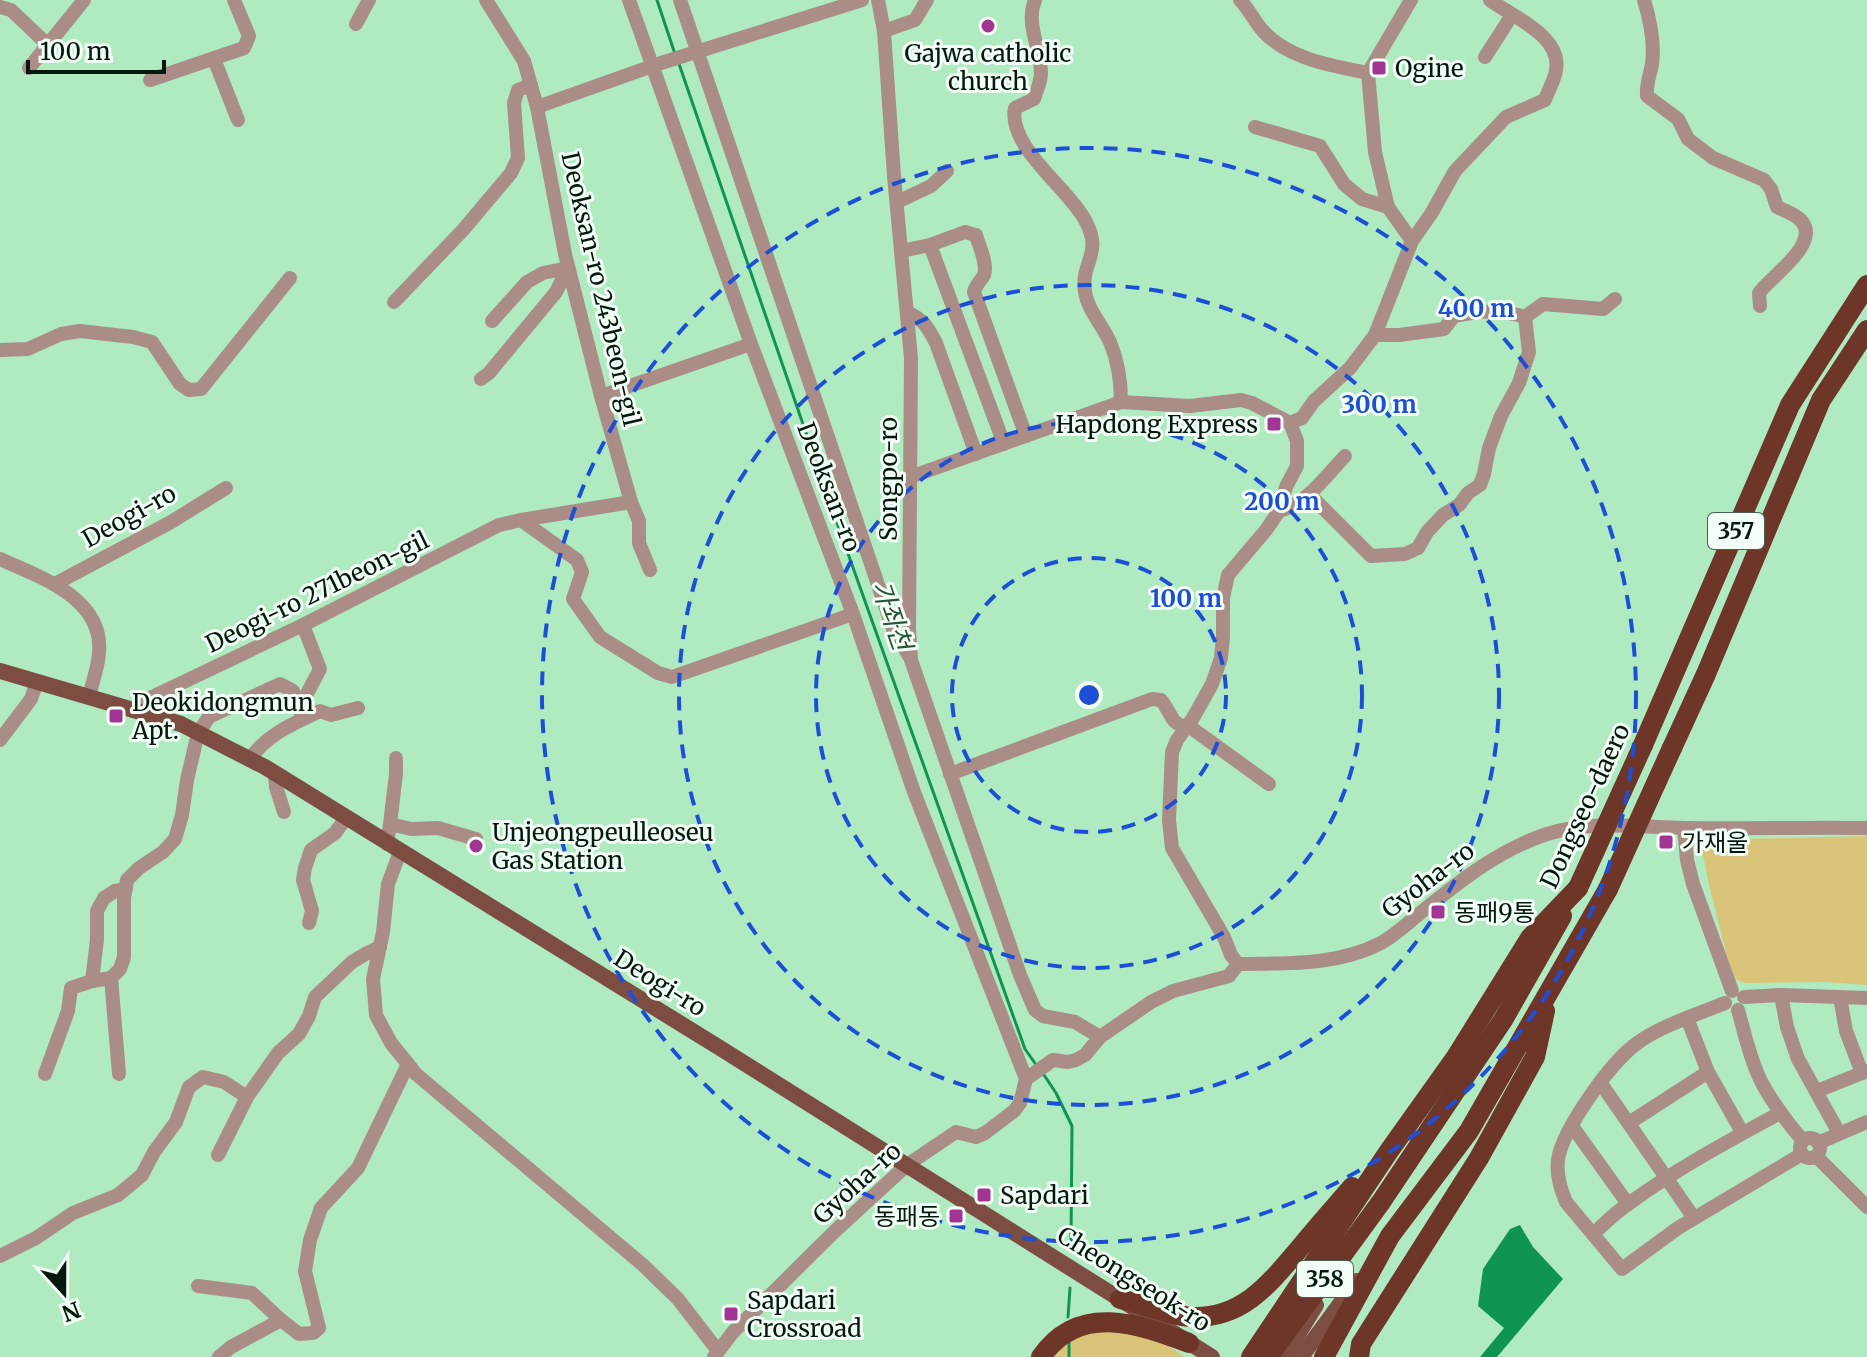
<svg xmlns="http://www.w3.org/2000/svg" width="1867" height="1357" viewBox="0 0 1867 1357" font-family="Merriweather,'Noto Sans KR',serif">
	<rect width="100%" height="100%" fill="#b0eac1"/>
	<g fill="#dac479">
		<polygon points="1867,836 1867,985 1825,982 1744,983 1737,980 1733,974 1726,953 1709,885 1700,840"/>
		<polygon points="1091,1328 1156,1338 1185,1357 1048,1357"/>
	</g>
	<polygon fill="#109452" points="1520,1225 1533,1247 1563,1279 1497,1357 1480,1357 1504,1328 1478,1306 1483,1269 1510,1229"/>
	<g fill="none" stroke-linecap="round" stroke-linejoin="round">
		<g stroke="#109452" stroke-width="3">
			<polyline points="657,0 675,54"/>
			<polyline points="678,61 836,520 1025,1049 1037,1066"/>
			<polyline points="1042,1072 1056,1093 1072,1126 1071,1240"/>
			<polyline points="1068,1317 1070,1288"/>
			<polyline points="1069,1357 1069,1342"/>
		</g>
		<g stroke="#aa8d86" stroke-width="14">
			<polyline points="486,0 524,61 537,107 565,254 601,396 631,502 639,521 639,543 650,570"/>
			<polyline points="629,0 751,344 853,614 914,792 1026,1079"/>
			<polyline points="680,0 893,629 909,656"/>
			<polyline points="878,0 884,31 894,176 911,358 909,630 911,660 1020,975 1035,1010 1043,1016 1075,1022 1100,1037"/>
			<path d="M 1035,0 C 1025,24 1041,48 1041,73 C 1041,81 1037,90 1034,99 L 1015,108 C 1007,146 1068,188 1085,220 C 1104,254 1080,262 1085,292 C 1088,311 1102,324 1110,342 C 1118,361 1121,381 1121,402"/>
			<path d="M 1240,0 C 1249,9 1254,21 1263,31 C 1288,59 1333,66 1368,73"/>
			<polyline points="1411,0 1368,73 1375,152 1388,207 1412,241"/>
			<path d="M 1644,0 C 1650,20 1655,43 1652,64 C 1650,75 1646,84 1647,96 L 1678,119 L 1688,139 L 1713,158 L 1764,180 L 1771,189 L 1777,207 C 1785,211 1798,215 1803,223 C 1818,246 1770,277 1759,293 L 1760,306"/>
			<polyline points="0,7 11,10 48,45"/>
			<polyline points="356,24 369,0"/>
			<polyline points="884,31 915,20 927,0"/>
			<polyline points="1485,57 1512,15"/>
			<polyline points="214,59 238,120"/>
			<polyline points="29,68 84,0"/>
			<polyline points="150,80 244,48 249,36 234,0"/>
			<polyline points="537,107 661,63 862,0"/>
			<polyline points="1255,127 1320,146 1344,184 1362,199 1388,207"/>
			<polyline points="897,202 931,186 947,171"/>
			<polyline points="930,245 1004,444"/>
			<path d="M 901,251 L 930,245 L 965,232 L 976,235 C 979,246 988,264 984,275 C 981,281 976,284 974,292 L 1026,436"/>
			<polyline points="394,302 463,230 511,173 518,158 514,103 518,90 531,85"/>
			<path d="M 907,312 C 924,320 927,326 936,343 L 976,454"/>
			<polyline points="492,321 527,282 543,273 568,268"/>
			<path d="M 1375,335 L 1399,335 L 1444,329 L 1454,316 C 1481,311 1498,309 1525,317 L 1543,304 L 1603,309 L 1615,299"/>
			<polyline points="0,350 28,349 61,334 80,331 133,337 152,342 180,384 189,390 201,389 290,278"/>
			<polyline points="481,379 489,373 556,292 568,268"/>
			<polyline points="601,396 751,344"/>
			<path d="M 1290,423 L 1302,418 L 1314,401 L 1350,368 L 1375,335 L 1412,241 L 1431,214 L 1455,171 L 1506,117 L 1545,100 C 1548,90 1555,80 1556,70 C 1562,36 1513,17 1490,0"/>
			<polyline points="910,477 1121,402 1190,406 1241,400 1252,403 1290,423"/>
			<polyline points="1309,494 1371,556 1405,554 1418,548 1427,532 1443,515 1459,505 1468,493 1480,485 1484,474 1489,448 1501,416 1519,383 1529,352 1525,317"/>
			<path d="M 1279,511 C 1307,504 1326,476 1345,456"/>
			<polyline points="521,520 577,560 582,572 573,599 600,637 658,673 672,677 853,614"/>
			<path d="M 0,559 C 40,577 104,598 99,653 C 98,668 92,683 89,697"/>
			<polyline points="55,584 171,522 226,488"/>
			<polyline points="138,711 152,697 303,625 499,525 521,520 631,502"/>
			<polyline points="300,711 299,709 320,669 303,625"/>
			<polyline points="0,740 31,699 37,682"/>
			<path d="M 250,759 C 267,734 293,724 320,711 L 331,715 L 358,708"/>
			<polyline points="275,774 276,787 284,812"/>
			<path d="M 950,774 L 1152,699 L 1161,700 C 1172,713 1170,726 1190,727 L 1269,784"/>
			<polyline points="390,824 396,774 396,758"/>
			<polyline points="1684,828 1687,860 1693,884 1732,991"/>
			<polyline points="387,844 390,824 411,829 438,828 476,839"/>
			<polyline points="400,852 388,884 383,932 373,979 376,1015 391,1043 416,1074 643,1265 678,1299 718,1351"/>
			<polyline points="309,923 312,911 303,880 305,868 311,850 335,833 346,818"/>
			<polyline points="1238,964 1231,955 1224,937 1172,848 1169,820 1172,752 1177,740 1193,718 1212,684 1221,658 1223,637 1223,598 1228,575 1266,530 1279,511 1286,487 1297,466 1297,441 1290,423"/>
			<polyline points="111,978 92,981 97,940 97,911 104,898 115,891 126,889"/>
			<polyline points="1781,995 1787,1027 1798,1059 1839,1133"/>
			<polyline points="1744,997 1781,995 1867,998"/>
			<polyline points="1840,997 1846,1031 1862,1073"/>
			<path d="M 1725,1003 C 1696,1015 1662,1025 1636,1044 C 1611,1062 1562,1130 1558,1160 C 1556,1175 1560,1188 1566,1202 L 1622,1269 L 1678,1228 L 1802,1154"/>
			<path d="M 1738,1010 C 1745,1034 1750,1060 1762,1083 C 1773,1104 1788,1123 1803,1141"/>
			<polyline points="1687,1018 1708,1072 1742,1132"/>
			<polyline points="45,1074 68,1011 71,988 92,981"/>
			<polyline points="119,1074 111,978 120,969 124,957 124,898 127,880 139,868 163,852 175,839 182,815 187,780 198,733 209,717 280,684 293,691 299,709"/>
			<polyline points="1600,1082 1694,1218"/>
			<polyline points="1817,1091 1867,1071"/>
			<polyline points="1629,1123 1708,1072"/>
			<polyline points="1572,1126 1628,1204"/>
			<circle cx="1810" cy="1148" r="10"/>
			<polyline points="1818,1143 1867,1122"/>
			<polyline points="218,1155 247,1097 278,1053 299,1034 309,1016 315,997 352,962 367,953 380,947"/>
			<polyline points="1816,1156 1867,1207"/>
			<path d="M 1593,1234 C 1605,1223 1617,1211 1631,1202 C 1678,1168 1729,1141 1780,1113"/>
			<polyline points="0,1256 36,1238 73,1213 118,1195 142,1175 154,1152 176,1122 189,1087 203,1077 224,1082 247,1097"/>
			<polyline points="198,1286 252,1293 281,1320 299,1334 313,1333 319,1328 305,1271 310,1240 321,1208 358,1168 408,1064"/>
			<polyline points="219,1357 231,1347 281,1320"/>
			<path d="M 714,1357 L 733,1332 L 835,1231 L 907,1165 L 956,1132 L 976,1137 L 985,1133 L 1014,1111 L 1020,1103 L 1026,1079 L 1053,1060 L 1068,1062 L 1076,1060 L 1085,1055 L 1100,1037 L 1151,1002 L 1173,991 L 1229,976 L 1238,964 C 1286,963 1337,966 1381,943 C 1395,935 1407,924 1419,914 C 1459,882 1498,850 1547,834 C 1592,820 1638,827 1685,828 C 1746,829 1806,827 1867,828"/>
		</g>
		<g stroke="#7e4d42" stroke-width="16">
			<polyline points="0,671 181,724 265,767 720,1048 1212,1357"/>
			<polyline points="1284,1357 1316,1305"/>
			<polyline points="1301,1357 1357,1281"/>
		</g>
		<g stroke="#6d3629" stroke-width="20">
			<polyline points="1643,745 1790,405 1867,285"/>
			<polyline points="1672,748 1706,674 1821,400 1867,330"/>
			<path d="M 1120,1299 C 1144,1304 1169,1316 1193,1317 C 1243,1318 1269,1284 1299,1249 C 1316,1228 1334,1208 1352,1187"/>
			<path d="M 1041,1357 C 1079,1302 1138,1324 1189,1343"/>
			<polyline points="1251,1357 1389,1151 1456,1057 1530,938 1578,888"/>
			<polyline points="1268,1357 1381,1202 1503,1020 1562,916"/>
			<polyline points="1324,1357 1390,1236 1469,1131 1608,889"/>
			<polyline points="1359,1357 1361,1344 1479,1158 1535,1057 1545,1011"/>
		</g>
		<g stroke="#6d3629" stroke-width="20">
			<polyline points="1578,888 1643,745"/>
			<polyline points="1608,889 1672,748"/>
		</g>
	</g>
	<g fill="none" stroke="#1d4ed8" stroke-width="4" stroke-dasharray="14 10">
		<circle cx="1089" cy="695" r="137"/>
		<circle cx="1089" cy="695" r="273"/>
		<circle cx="1089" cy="695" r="410"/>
		<circle cx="1089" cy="695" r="547"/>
	</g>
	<g fill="#a23594" stroke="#f3fef6" stroke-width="3">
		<circle cx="988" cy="26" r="8"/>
		<rect x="1371" y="60" width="16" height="16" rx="4"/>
		<rect x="1266" y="416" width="16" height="16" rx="4"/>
		<rect x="108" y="708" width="16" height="16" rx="4"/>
		<rect x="1658" y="834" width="16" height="16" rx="4"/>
		<circle cx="476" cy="846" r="8"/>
		<rect x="1430" y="904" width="16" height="16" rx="4"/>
		<rect x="976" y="1187" width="16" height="16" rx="4"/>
		<rect x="948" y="1208" width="16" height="16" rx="4"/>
		<rect x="723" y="1306" width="16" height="16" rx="4"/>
	</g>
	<g text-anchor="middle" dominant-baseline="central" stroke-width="6" stroke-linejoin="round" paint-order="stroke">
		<g fill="#f3fef6" stroke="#4b5e52" stroke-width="2">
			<rect x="1708" y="513" width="56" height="36" rx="6"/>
			<rect x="1297" y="1261" width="56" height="36" rx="6"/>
		</g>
		<g font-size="22" font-weight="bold" fill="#03190b">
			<text x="1736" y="531">357</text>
			<text x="1325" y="1279">358</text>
		</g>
		<g font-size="24" fill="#03190b" stroke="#f3fef6" text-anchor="start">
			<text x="988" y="53" text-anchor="middle">Gajwa catholic<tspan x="988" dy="28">church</tspan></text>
			<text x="1395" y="68">Ogine</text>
			<text x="1258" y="424" text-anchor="end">Hapdong Express</text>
			<text x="132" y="702">Deokidongmun<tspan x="132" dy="28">Apt.</tspan></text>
			<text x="492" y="832">Unjeongpeulleoseu<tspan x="492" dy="28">Gas Station</tspan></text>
			<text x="1682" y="842">가재울</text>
			<text x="1454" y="912">동패9통</text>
			<text x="1000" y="1195">Sapdari</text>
			<text x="940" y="1216" text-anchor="end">동패동</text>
			<text x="747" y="1300">Sapdari<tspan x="747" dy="28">Crossroad</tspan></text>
		</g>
		<g font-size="24" fill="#03190b" stroke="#f3fef6">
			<text transform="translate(601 289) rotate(77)">Deoksan-ro 243beon-gil</text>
			<text transform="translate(888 479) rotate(-90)">Songpo-ro</text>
			<text transform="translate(829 487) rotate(69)">Deoksan-ro</text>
			<text transform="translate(129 516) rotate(-29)">Deogi-ro</text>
			<text transform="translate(317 592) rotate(-26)">Deogi-ro 271beon-gil</text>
			<text transform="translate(1585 806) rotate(-65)">Dongseo-daero</text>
			<text transform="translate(1428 880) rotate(-37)">Gyoha-ro</text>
			<text transform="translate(660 983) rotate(32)">Deogi-ro</text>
			<text transform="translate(857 1183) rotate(-42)">Gyoha-ro</text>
			<text transform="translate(1134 1279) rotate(32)">Cheongseok-ro</text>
		</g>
		<g font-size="26" font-style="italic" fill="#275437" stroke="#f3fef6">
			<text transform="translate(892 615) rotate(71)">가좌천</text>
		</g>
	</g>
	<circle cx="1089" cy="695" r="12" fill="#1d4ed8" stroke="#f3fef6" stroke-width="4"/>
	<g font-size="24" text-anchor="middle" font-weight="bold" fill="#1d4ed8" stroke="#f3fef6" stroke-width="6" stroke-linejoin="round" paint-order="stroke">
		<text x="1476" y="317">400 m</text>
		<text x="1379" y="413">300 m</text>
		<text x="1282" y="510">200 m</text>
		<text x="1186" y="607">100 m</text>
	</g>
	<g transform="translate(64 1293) rotate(159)" stroke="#f3fef6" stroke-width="6" paint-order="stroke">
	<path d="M0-6L14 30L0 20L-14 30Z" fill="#03190b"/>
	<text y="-12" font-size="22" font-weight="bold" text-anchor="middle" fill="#03190b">N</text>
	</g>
	<path d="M28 60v12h136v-12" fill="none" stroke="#03190b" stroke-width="4"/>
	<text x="40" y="60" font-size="24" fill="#03190b" stroke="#f3fef6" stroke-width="6" paint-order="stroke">100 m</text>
</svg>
